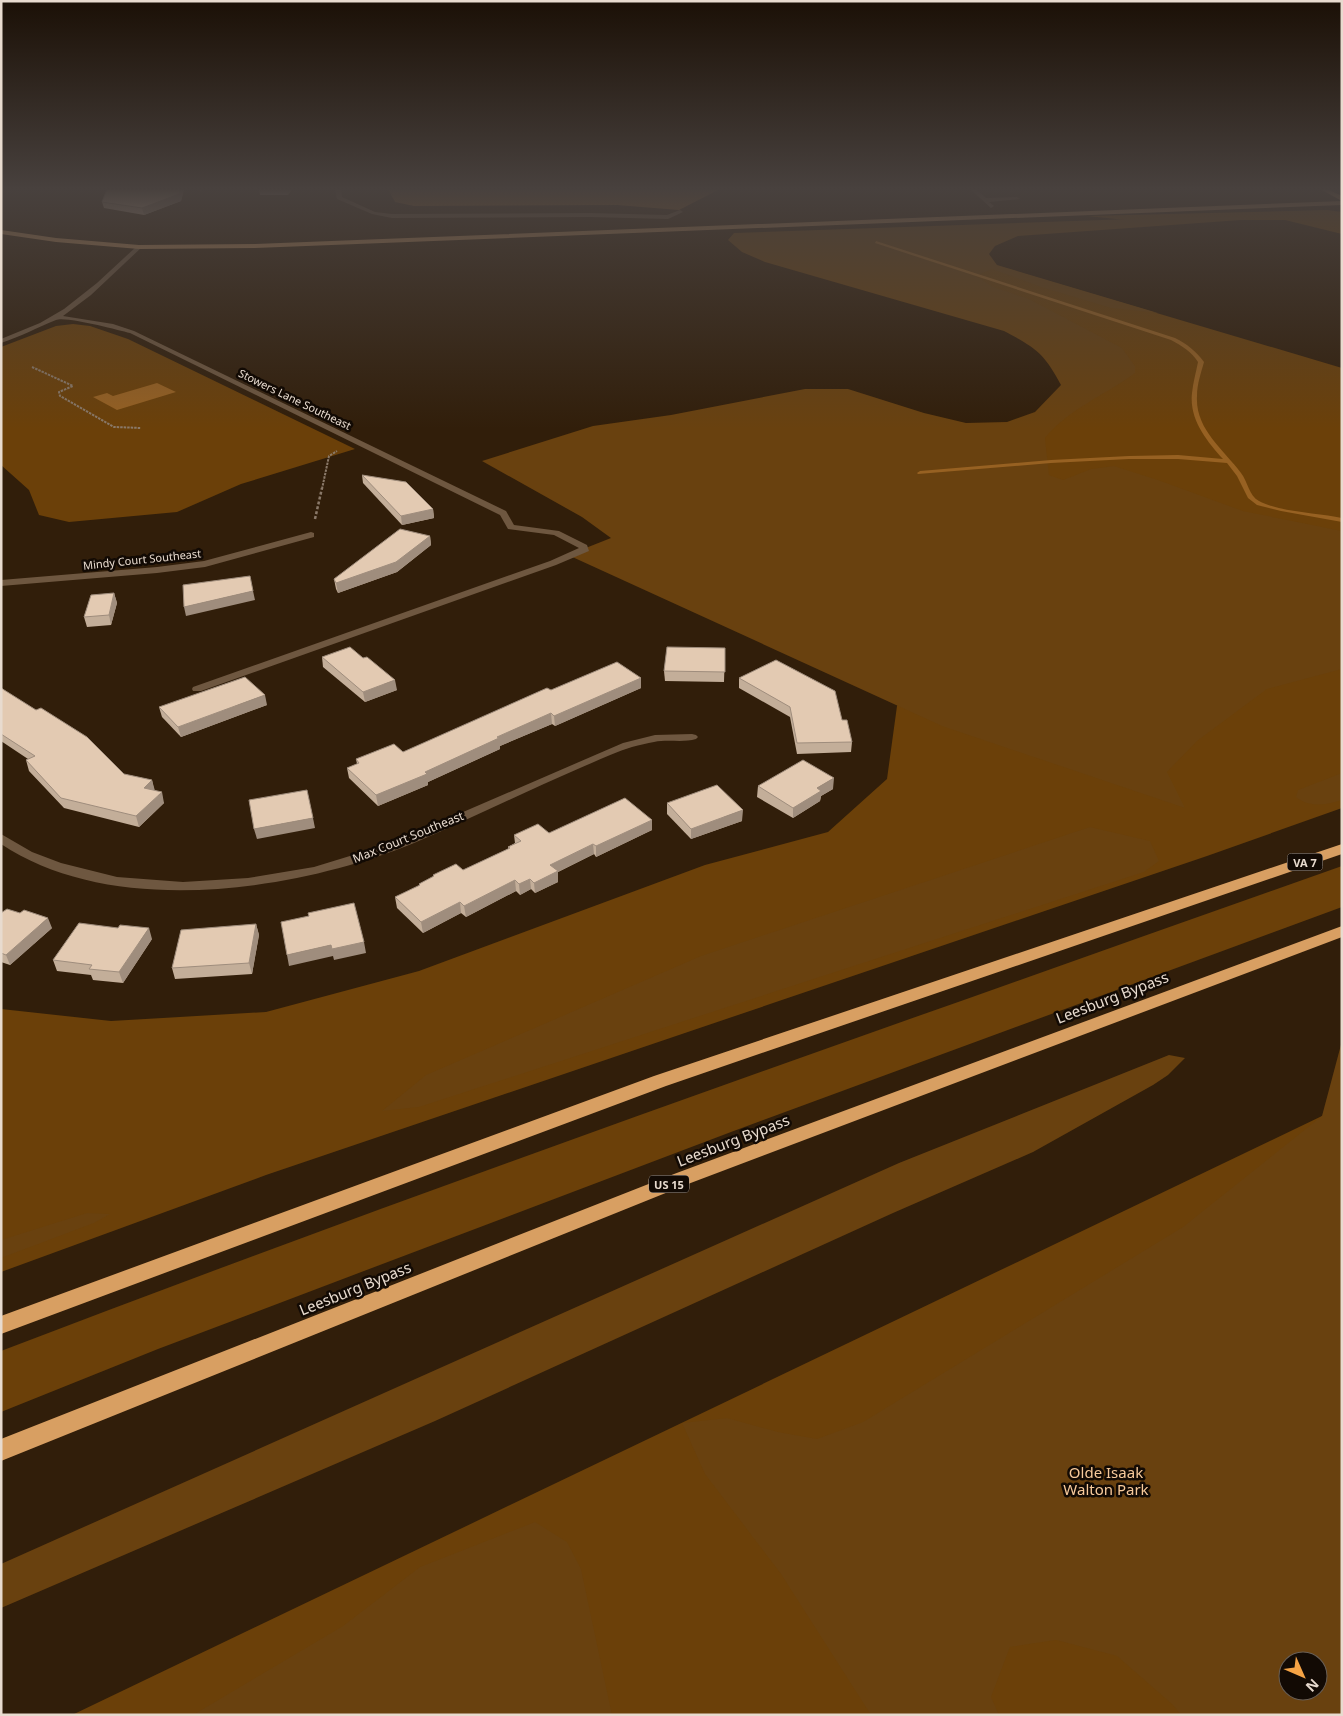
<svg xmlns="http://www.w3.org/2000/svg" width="1343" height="1716" viewBox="0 0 1343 1716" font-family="'Noto Sans',sans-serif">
	<rect width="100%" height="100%" fill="#311e0a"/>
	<g fill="#6b4009" fill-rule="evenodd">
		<polygon points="1327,210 1342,212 1342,234 1285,220 1126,220 1087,216"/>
		<polygon points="985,262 1342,368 1342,808 1207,856 266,1175 1,1272 1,1009 111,1021 266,1012 419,971 705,865 828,832 887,779 897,706 1016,436 1097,379 947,275"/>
		<polygon points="73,324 90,326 128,339 355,449 241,484 177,512 69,522 39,515 29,490 1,465 1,347 56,326"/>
		<path d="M 1342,866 L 1342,907 L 731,1132 L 158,1349 L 1,1412 L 1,1351 C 445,1181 894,1025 1342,866 Z"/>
		<path d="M 1322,1116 L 1342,1715 L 72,1715 ZM 1288,1661 L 1318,1661 L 1318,1691 L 1288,1691 Z"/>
	</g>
	<g fill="#69410f" fill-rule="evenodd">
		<path d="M 1216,216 L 1255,219 L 1018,236 L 995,246 L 989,254 L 997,265 L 1158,313 L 1111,308 L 1041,287 L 992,269 L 976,276 L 993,287 L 1029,299 L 1122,348 L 1135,366 L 1135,373 C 1104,396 1070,408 1045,438 L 1049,475 L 1063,480 L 1091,469 L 1114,466 L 1158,480 L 1243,511 L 1342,531 L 1342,669 L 1267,689 L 1197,741 L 1167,772 L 1185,808 L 942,726 L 568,555 L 611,538 L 582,517 L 482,461 L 593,426 L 671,415 L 805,389 L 848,389 L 924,413 L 966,423 L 1007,422 L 1035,412 L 1061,385 C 1044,353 1036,348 1004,331 L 765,262 L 742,252 L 728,240 L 734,233 Z"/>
		<path d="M 1342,773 L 1342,800 C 1326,805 1309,808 1296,797 L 1298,790 Z"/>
		<polygon points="1090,827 1150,841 1159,861 1144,872 419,1107 382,1111 426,1075 701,956"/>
		<path d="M 1342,1041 L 1342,1715 L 1181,1715 L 1173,1705 L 1117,1656 L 1056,1640 L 1010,1647 L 991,1697 L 999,1715 L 871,1715 L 781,1574 L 705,1474 L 682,1423 L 727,1418 L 778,1432 L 817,1439 L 863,1422 L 1183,1227 L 1322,1116 ZM 1288,1661 L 1318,1661 L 1318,1691 L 1288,1691 Z"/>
		<polygon points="1169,1055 1185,1058 1168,1075 1153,1085 1033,1152 893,1213 435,1421 1,1608 1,1564 899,1163"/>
		<polygon points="87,1213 110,1214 94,1223 1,1258 1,1240"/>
		<polygon points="535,1522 567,1542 581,1569 612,1715 193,1715 343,1626 420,1567"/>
	</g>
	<g fill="#976122">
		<polygon points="388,189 720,189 679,210 617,205 414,206 395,202"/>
		<polygon points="157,383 176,392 117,410 93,397 107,393 113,396"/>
	</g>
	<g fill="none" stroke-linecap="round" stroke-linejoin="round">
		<path fill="#976122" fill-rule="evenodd" d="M 876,241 L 1175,338 C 1187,344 1196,351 1204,362 C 1201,373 1197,384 1197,396 C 1195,429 1223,449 1241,473 C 1248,482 1249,496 1259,501 C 1279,512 1319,513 1342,518 L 1342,522 L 1281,511 L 1257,505 L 1248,498 L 1237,476 L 1227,463 L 1178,459 L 1129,459 L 1051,463 L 918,474 L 917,473 L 920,471 L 1051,460 L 1129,456 L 1178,455 L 1223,459 C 1207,441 1189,420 1192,393 C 1193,383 1196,372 1198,362 C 1192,352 1182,346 1171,340 L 875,243 Z"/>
		<g stroke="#8a7969" stroke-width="2" stroke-dasharray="2.5 1" stroke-linecap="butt">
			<polyline points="32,367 73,386 59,392 60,396 114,427 141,428"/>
			<polyline points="322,489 329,456 337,451"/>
		</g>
		<polyline stroke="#8a7969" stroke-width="2.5" stroke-dasharray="3 2" stroke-linecap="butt" points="315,519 322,488"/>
		<g fill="#6e5740" fill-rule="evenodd">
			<polygon points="196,189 203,189 200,191"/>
			<polygon points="335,189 341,189 342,197 375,212 392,214 590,213 667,215 680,210 683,212 668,219 590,217 392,218 372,214 337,199"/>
			<polygon points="970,189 976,189 986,198 1017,197 1020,199 989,202 994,206 991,208"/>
			<path d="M 137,246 L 142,247 L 91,295 L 63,316 L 113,324 L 134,331 L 506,511 L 514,525 L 559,531 L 587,545 L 589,551 L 556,565 L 201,691 L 193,691 L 192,689 L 193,687 L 550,561 L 579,548 L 554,535 L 508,529 L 500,515 L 130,333 C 117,330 66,316 56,320 C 38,327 20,337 1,343 L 1,339 L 40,323 L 64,309 L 97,283 Z"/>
			<polygon points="311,532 314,533 314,537 205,567 157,573 1,586 1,580 157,567 204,561"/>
			<path d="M 692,734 L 696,735 L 698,737 L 696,739 C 683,743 668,739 654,742 C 647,743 640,745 632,747 C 615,752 597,761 580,768 C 524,792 470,819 414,843 C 296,891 113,919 1,844 L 1,834 L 32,852 L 61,863 L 117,877 L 183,882 L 248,878 L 314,867 L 389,844 L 623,743 L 655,735 Z"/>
		</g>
		<polygon fill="#ba8a59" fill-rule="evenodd" points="1342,201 1342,205 255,248 139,249 56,242 1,234 1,230 56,238 139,245 255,244"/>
		<g fill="#d89f62" fill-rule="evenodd">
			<polygon points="1320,189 1327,189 1342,196 1342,201"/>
			<polygon points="1342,844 1342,854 666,1086 1,1334 1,1316 654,1076"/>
			<polygon points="1342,926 1342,937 688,1184 1,1461 1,1439 674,1174"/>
		</g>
	</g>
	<g fill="#c3ae99">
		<polygon points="107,189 184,189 181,201 144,215 104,208 102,202"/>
		<polygon points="259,189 292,189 288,195 260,195"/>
		<polygon points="362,475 433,509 434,518 402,525 363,483"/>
		<polygon points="430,536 431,545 397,572 338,593 336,589 334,579"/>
		<polygon points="114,593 117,603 111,625 87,627 84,617"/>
		<polygon points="725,648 724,682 665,681 664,671"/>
		<polygon points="322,657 397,690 365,702 323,667"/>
		<polygon points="641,678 641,688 555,726 552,724 500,746 500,749 428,782 428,785 378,806 349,778 347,768 357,764 356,759 403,752 551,690"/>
		<polygon points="739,678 842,720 852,742 851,752 797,754 790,717 739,688"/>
		<polygon points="1,688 124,774 152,780 154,790 164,803 139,827 64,808 29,771 26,760 28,759 1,741"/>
		<polygon points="267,705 181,737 162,717 159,707"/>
		<polygon points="758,786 833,789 821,796 820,801 793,818 757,797"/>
		<polygon points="667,803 742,821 691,839 667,814"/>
		<polygon points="652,820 652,830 596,857 594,854 558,872 558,882 535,893 531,889 520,895 516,891 466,917 461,913 423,933 397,908 395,897 419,886 419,884 433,877 433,875 463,870 508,849 508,847 515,843 514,835 549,833"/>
		<polygon points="1,913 52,928 10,965 1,962"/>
		<polygon points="256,924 259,935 252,974 175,979 172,968"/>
		<polygon points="152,939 123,983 93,980 91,975 57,971 53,960"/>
	</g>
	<g fill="#9f8d7d">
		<polygon points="181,189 184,189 181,201 144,215 142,208"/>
		<polygon points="287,189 292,189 288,195"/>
		<polygon points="433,509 434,518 402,525 401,516"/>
		<polygon points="430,536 431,545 397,572 338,593 336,583"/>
		<polygon points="253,591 255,600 186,616 184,607"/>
		<polygon points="114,593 117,603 111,625 109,615"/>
		<polygon points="641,678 641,688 555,726 554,716"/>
		<polygon points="395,680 397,690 365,702 363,692"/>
		<polygon points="265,695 267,705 181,737 178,727"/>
		<polygon points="551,713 552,724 500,746 500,749 428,782 428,785 378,806 376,795 497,737"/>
		<polygon points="834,778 833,789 821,796 820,801 793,818 793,808 817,788"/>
		<polygon points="152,780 155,791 144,788"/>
		<polygon points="162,792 164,803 139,827 136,816"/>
		<polygon points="743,810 742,821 691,839 691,829"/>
		<polygon points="313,818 315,828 257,839 254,829"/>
		<polygon points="652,820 652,830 596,857 596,846"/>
		<polygon points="593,844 594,854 558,872 558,882 535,893 534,883 550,865"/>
		<polygon points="530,879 531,889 520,895 519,884"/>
		<polygon points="515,880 516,891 466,917 464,906"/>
		<polygon points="460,902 461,913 423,933 421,922"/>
		<polygon points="48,918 52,928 10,965 6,955"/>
		<polygon points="256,924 259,935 252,974 249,963"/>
		<polygon points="149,928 152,939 123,983 119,972"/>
		<polygon points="364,942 366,953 334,960 333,956 289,966 287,955 331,945"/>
	</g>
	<g fill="#e3cab2" stroke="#9f8d7d">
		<polygon points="107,189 181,189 179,194 142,208 102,202"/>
		<polygon points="362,475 406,482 433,509 401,516"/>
		<polygon points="400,529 430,536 396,562 336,583 334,579"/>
		<polygon points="250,576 253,591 184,607 183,585"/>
		<polygon points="114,593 109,615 84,617 91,595"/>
		<polygon points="350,647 363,658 367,657 395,680 363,692 322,657"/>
		<polygon points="667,647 725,648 725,672 664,671"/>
		<polygon points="776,660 835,691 842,720 847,720 852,742 797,743 790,707 739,678"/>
		<polygon points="617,662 641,678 554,716 551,713 497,737 499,738 425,772 427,774 376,795 347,768 359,763 356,759 394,744 403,752 547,688 551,690"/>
		<polygon points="245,677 265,695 178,727 159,707"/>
		<polygon points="1,688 36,710 41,708 87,737 124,774 152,780 144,788 162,792 136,816 61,798 26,760 35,756 1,734"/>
		<polygon points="803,760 834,778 817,788 821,791 793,808 758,786"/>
		<polygon points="717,785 743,810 691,829 667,803"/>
		<polygon points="307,790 313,818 254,829 249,800"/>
		<polygon points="625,798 652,820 596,846 593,844 550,865 558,871 534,883 530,879 519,884 515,880 464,906 460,902 421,922 395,897 420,885 419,884 434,876 433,875 456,864 463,870 510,848 508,847 521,841 514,835 538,824 549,833"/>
		<polygon points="354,903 364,942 332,949 331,945 287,955 281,922 309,916 308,913"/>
		<polygon points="7,909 20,913 24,910 48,918 6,955 1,953 1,913"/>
		<polygon points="79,923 118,928 120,925 149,928 119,972 89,969 92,965 53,960"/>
		<polygon points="256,924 249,963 172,968 181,930"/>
	</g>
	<linearGradient id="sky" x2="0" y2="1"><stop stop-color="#1b1006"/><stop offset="0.44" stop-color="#48413e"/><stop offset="1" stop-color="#48413e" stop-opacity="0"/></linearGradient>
	<rect width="1343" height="429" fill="url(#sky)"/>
	<g text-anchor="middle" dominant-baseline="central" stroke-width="5" stroke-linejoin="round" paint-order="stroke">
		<g font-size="11" fill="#e8dbcf" stroke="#120a04">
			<text transform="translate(295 399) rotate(26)">Stowers Lane Southeast</text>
			<text transform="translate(142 559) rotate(-6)">Mindy Court Southeast</text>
		</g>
		<g fill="#120a04" stroke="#a89c92" stroke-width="1">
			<rect x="1287.5" y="853.5" width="35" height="17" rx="4"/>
			<rect x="649" y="1175.5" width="40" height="17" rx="4"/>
		</g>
		<g font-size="11" font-weight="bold" fill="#e8dbcf">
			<text x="1305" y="862">VA 7</text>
			<text x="669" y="1184">US 15</text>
		</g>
		<g font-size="12" fill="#e8dbcf" stroke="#120a04">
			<text transform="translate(408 837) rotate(-22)">Max Court Southeast</text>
		</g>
		<g font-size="15" fill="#e8dbcf" stroke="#120a04">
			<text transform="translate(1112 997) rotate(-21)">Leesburg Bypass</text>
			<text transform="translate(733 1140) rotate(-21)">Leesburg Bypass</text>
			<text transform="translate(355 1288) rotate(-22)">Leesburg Bypass</text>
		</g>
		<g font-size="15" fill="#f8ca9b" stroke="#120a04">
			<text x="1106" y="1472">Olde Isaak<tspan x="1106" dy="17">Walton Park</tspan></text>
		</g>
	</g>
	<rect width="1343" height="1716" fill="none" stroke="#e8dbcf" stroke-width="5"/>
	<g transform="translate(1303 1676) rotate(135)"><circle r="24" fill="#120a04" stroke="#685e55"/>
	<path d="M0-4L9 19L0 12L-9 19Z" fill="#f5a345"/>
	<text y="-8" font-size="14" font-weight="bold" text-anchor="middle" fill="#e8dbcf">N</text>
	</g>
</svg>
